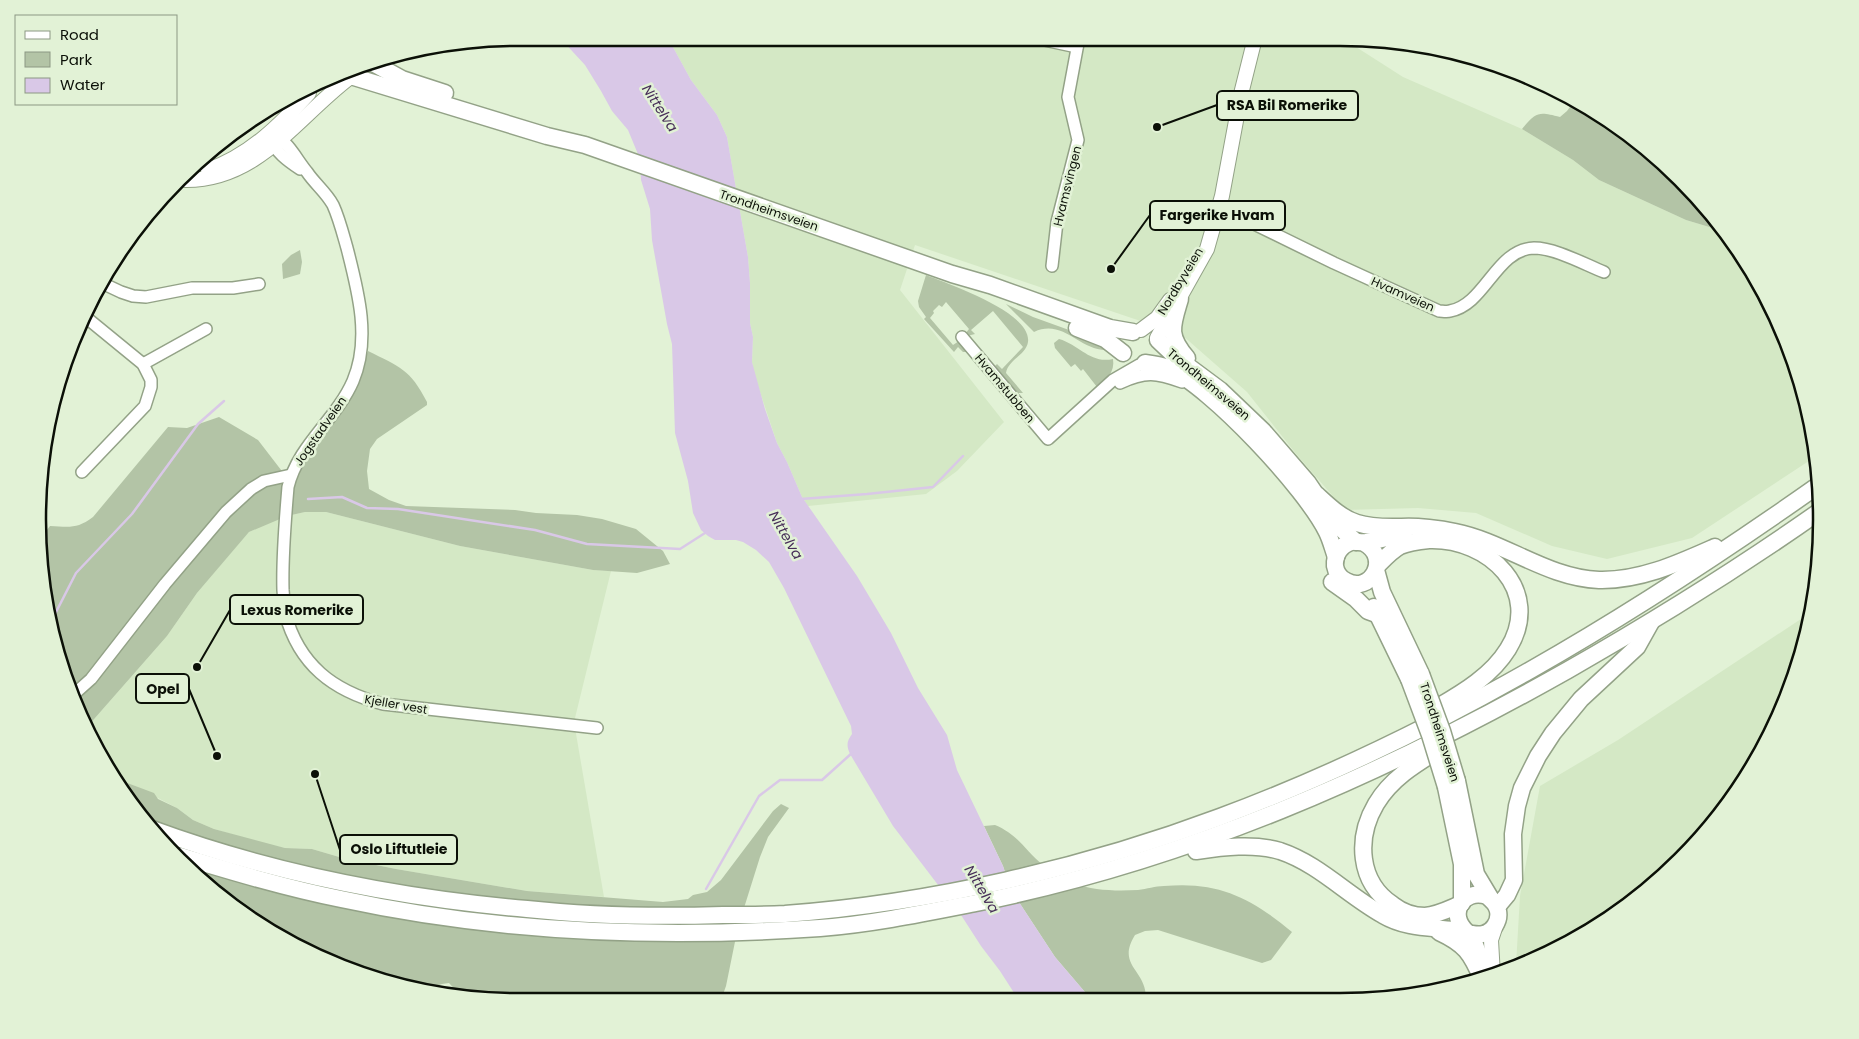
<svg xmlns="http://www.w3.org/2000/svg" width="1859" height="1039" viewBox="0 0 1859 1039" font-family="Poppins,sans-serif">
	<rect width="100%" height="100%" fill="#e2f2d6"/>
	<g fill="#d4e8c5">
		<polygon points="668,38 686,38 689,42 697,47 704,47 709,38 1342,38 1403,77 1522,129 1573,160 1599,180 1686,220 1726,232 1772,307 1805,395 1815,457 1692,538 1607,559 1552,546 1476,513 1418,508 1345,510 1297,455 1247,392 1182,335 915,245 900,290 1004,422 957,471 926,494 808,506 802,497 787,462 777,443 754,374 752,362 753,337 750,323 750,283 748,257 727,137 717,115 691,80"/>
		<polygon points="305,512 326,512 460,546 593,570 611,571 574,722 604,897 527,891 396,869 346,859 312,849 285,848 262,843 214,829 193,820 177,808 137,787 122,781 88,726 167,636 197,593 240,542 249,532 270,522 287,516"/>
		<polygon points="1810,613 1796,675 1757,761 1681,860 1607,920 1516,965 1520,896 1540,786 1618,740"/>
	</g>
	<g fill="#b3c4a6">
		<path d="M 1575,100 L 1581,102 L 1658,157 L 1726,232 L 1686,220 L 1599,180 L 1573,160 L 1522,129 C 1537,111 1539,112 1560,117 L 1567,111 Z"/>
		<polygon points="300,250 302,262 300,274 283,279 282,264 291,255"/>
		<path d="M 926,275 C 948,284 1032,312 1028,342 C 1026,355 1008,360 1006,373 L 1023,393 L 1018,393 L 995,366 L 997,364 L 1002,369 L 1023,347 L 993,311 L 971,330 L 975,334 L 967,336 L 965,334 L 969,329 L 946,302 L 942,307 L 939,305 L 933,311 L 934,313 L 930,318 L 953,345 L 959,341 L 968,352 L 963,352 L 958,347 L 954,352 L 924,319 L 926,317 L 919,307 L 918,301 Z"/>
		<path d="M 1006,304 L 1033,317 L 1094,339 L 1108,350 C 1080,352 1064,318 1034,332 Z"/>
		<path d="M 1059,339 C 1080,345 1090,364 1113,359 C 1115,372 1107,379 1097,387 L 1083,369 L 1081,371 L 1075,364 L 1071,367 L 1055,348 L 1054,343 Z"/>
		<path d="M 368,351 C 400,367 410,369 427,402 L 427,405 L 377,439 L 370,449 L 367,471 L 369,489 L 389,500 L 406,506 L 515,510 L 536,513 L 577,515 L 602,519 L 636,529 L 663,551 L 670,564 L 637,573 L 593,570 L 460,546 L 326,512 L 305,512 L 287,516 L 249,532 L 197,593 L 167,636 L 88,726 L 74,704 L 39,551 L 40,539 L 50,526 C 70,527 77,529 93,517 L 168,427 L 187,428 L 219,417 L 258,440 L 288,479 L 327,424 L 349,402 Z"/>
		<polygon points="122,781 154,793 158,799 177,808 193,820 214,829 285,848 312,849 346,859 396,869 527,891 663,902 688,899 693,895 707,892 721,880 773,811 781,804 789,808 768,837 760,857 738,927 726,986 721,1000 488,1000 461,996 449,983 442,984 425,990 394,985 278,937 157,837"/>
		<path d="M 995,825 C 1019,835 1025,851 1044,866 C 1052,872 1064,879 1074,883 C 1093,891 1117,891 1138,890 C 1147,889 1155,886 1164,886 C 1219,881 1251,898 1292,932 L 1271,960 L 1262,963 L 1158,930 L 1145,931 L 1135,935 C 1116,966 1146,969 1146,998 L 1090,998 L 1055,957 L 1011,890 L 1003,866 L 984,826 Z"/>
	</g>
	<path fill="#d9c8e7" d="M 560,38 L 668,38 L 691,80 L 717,115 L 727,137 L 748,257 L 750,283 L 750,323 L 753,337 L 752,362 L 765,409 L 777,443 L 787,462 L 802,497 L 857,576 L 891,633 L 918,688 L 947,735 L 957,770 L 1003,866 L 1011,890 L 1055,957 L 1090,998 L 1018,999 L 1000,971 L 981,946 L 961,915 L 893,826 L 850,754 C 846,745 847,741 852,734 L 851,726 L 784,588 L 769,562 L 756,550 L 743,542 L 736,540 L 715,540 L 708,536 L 701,530 L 693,513 L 688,481 L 675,433 L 672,344 L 667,324 L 652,240 L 650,209 L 641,180 L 640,159 L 628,130 L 612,111 L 601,91 L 585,65 Z"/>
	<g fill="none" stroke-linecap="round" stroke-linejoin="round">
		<g stroke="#d9c8e7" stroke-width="2.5">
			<polyline points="308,499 342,497 367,508 398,509 535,530 587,544 680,549 705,533"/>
			<polyline points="801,499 867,494 933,487 963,456"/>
			<polyline points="54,616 76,573 132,514 198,424 224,401"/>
			<polyline points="706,889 759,796 780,780 822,780 852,753"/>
		</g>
		<g stroke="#93a287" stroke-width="14">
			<g id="minor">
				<polyline points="1035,38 1077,47"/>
				<path d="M 275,135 C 289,143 297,160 307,172 C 315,184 326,192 333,205 C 339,218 343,234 347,248 C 358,291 371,339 353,381 C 336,420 298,445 288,487 C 285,522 282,556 283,590 C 284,598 283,606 285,613 C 299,665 333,691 383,704 L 597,728"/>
				<path d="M 271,138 C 275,152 288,161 300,169"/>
				<path d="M 1219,210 L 1246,220 L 1334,263 L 1439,311 C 1442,311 1447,312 1450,311 C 1485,305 1496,249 1534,248 C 1555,248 1584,264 1604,272"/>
				<polyline points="1052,266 1057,222 1078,140 1068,97 1079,38"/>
				<polyline points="104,284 121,292 133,296 146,297 192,288 233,288 259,284"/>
				<polyline points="962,337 1048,439 1113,380 1139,365"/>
				<polyline points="143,364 206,329"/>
				<path d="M 1120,383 C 1146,371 1156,373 1182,382"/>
				<polyline points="82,472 145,406 151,387 151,380 143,364 88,319"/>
				<polyline points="72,696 91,679 165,584 226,512 251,489 264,481 291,475"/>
			</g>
		</g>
		<g stroke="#93a287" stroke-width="16">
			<g id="major">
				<path d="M 208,170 C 250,155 280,125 309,93"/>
				<path d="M 185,180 C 257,181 297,118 348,79"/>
				<polyline points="1141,330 1157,318 1170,300"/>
				<polyline points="1157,338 1207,249 1222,196 1241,94 1255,38"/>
				<polyline points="1472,934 1481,958 1483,976"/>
				<polyline points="1493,976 1491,940 1496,925"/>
			</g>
		</g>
		<g stroke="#93a287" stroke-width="19">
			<g id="highway">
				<polyline points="371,62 402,79 445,93"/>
				<polyline points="354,77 547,136 585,145 952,274 990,285 1110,328 1133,332"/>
				<path d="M 1180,299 C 1172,326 1167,335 1187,358"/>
				<polyline points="1077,328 1105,339 1123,353"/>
				<polyline points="1158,340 1177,358 1220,390 1263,431 1308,483 1335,523 1356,542"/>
				<path d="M 1145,363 C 1153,364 1161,365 1168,368 C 1211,387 1306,489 1327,532 C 1331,540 1333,549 1336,557"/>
				<path d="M 1317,495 C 1329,506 1341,518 1357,523 C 1372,528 1387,527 1402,527 C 1417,526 1441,529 1455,532 C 1505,542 1547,578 1599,580 C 1640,581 1679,563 1715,547"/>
				<path d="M 1364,543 C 1392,558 1370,595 1346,581 C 1340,578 1336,572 1335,566 C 1334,555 1341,545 1351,542 C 1356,541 1361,543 1366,542 C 1379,541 1392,536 1404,533"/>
				<path d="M 1377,566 C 1384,559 1391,551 1400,546 C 1409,542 1419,541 1429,540 C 1489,538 1544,591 1508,649 C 1492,675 1464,692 1438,707"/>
				<polyline points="1376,570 1382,592 1421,674"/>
				<polyline points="1332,582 1356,599 1368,611 1379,615"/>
				<polyline points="1374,607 1409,679"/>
				<path d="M 1445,746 C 1419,762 1392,777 1376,804 C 1356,838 1358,882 1393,905 C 1402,912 1413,916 1425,916 C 1438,915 1449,909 1461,904"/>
				<polyline points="1457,781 1476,874 1491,899"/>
				<polyline points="1446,787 1462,864 1462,903"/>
				<path d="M 152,829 C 272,873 400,898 527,909 C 592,916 657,917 723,915 C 744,915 765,915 785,914 C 931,903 1084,868 1220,817 C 1435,737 1633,616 1820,484"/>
				<path d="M 1196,851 C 1223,847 1254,843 1280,851 C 1319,864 1347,895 1383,915 C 1405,928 1429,927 1453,930 C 1463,931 1473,936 1483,934 C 1493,932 1500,921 1498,911 C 1497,904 1492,900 1487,896 C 1462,888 1447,915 1467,932"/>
				<path d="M 180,856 C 233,872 286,888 341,899 C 498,933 660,939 820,928 C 872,924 925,913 976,903 C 1189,860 1380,776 1568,670 C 1654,621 1739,568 1820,511"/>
				<polyline points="1497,907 1507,895 1514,880 1513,834 1517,806 1522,788 1538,756 1553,733 1581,699 1637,647 1651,622"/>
				<path d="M 1439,932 C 1465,944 1471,953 1482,979"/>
			</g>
		</g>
		<use href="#minor" stroke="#fff" stroke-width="11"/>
		<use href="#major" stroke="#fff" stroke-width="14"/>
		<use href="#highway" stroke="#fff" stroke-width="16"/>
		<g stroke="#93a287" stroke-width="19" stroke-linecap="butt">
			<g id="highway-bridge">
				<polyline points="1421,674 1442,731 1457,781"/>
				<polyline points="1409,679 1430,735 1446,787"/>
			</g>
		</g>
		<use href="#highway-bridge" stroke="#fff" stroke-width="16"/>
	</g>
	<g text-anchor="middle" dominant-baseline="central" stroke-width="5" stroke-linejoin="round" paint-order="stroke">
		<g font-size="12" fill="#0b1007" stroke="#e2f2d6">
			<text transform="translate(1067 186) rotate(-76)">Hvamsvingen</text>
			<text transform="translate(769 210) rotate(19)">Trondheimsveien</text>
			<text transform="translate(1180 281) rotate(-59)">Nordbyveien</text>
			<text transform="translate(1403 294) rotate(24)">Hvamveien</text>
			<text transform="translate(1209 384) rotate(40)">Trondheimsveien</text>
			<text transform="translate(1005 388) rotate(50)">Hvamstubben</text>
			<text transform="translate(320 431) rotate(-55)">Jogstadveien</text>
			<text transform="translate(396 704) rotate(10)">Kjeller vest</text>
			<text transform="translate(1440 732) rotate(72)">Trondheimsveien</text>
		</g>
		<g font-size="14" font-style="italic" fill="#472e58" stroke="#e2f2d6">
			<text transform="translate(660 108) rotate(57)">Nittelva</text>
			<text transform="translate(786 535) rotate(60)">Nittelva</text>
			<text transform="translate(982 889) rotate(59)">Nittelva</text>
		</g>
	</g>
	<path d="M0 0H1859V1039H0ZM519 46H1340A473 473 0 0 1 1813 519V520A473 473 0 0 1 1340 993H519A473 473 0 0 1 46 520V519A473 473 0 0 1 519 46Z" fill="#e2f2d6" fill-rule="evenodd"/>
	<path fill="none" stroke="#0b1007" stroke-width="2.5" d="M519 46H1340A473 473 0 0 1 1813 519V520A473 473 0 0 1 1340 993H519A473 473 0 0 1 46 520V519A473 473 0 0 1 519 46Z"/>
	<path fill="none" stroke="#0b1007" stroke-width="2" d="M1157 127L1217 105M1111 269L1150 215M197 667L230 610M217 756L189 689M315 774L340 850"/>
	<g fill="#0b1007" stroke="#e2f2d6" stroke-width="2">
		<circle cx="1157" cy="127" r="5"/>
		<circle cx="1111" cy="269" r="5"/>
		<circle cx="197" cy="667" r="5"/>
		<circle cx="217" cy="756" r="5"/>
		<circle cx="315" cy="774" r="5"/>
	</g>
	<g fill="#e2f2d6" stroke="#0b1007" stroke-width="2">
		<rect x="1217" y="91" width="141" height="29" rx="5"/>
		<rect x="1150" y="201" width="135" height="29" rx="5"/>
		<rect x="230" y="595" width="133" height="29" rx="5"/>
		<rect x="136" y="674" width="53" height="29" rx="5"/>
		<rect x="340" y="835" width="117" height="29" rx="5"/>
	</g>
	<g font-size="14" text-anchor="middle" font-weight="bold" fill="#0b1007">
		<text x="1287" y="110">RSA Bil Romerike</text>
		<text x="1217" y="220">Fargerike Hvam</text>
		<text x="297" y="615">Lexus Romerike</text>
		<text x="163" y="694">Opel</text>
		<text x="399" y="854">Oslo Liftutleie</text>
	</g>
	<rect x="15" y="15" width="162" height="90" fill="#e2f2d6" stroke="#8c9883"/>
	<rect x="25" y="31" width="25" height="8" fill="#ffffff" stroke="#8c9883"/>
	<text x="60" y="40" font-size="15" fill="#0b1007">Road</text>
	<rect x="25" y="52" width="25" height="15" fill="#b3c4a6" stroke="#8c9883"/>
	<text x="60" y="65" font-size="15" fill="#0b1007">Park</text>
	<rect x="25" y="78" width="25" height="15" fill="#d9c8e7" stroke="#8c9883"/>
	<text x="60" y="90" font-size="15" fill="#0b1007">Water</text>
</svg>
